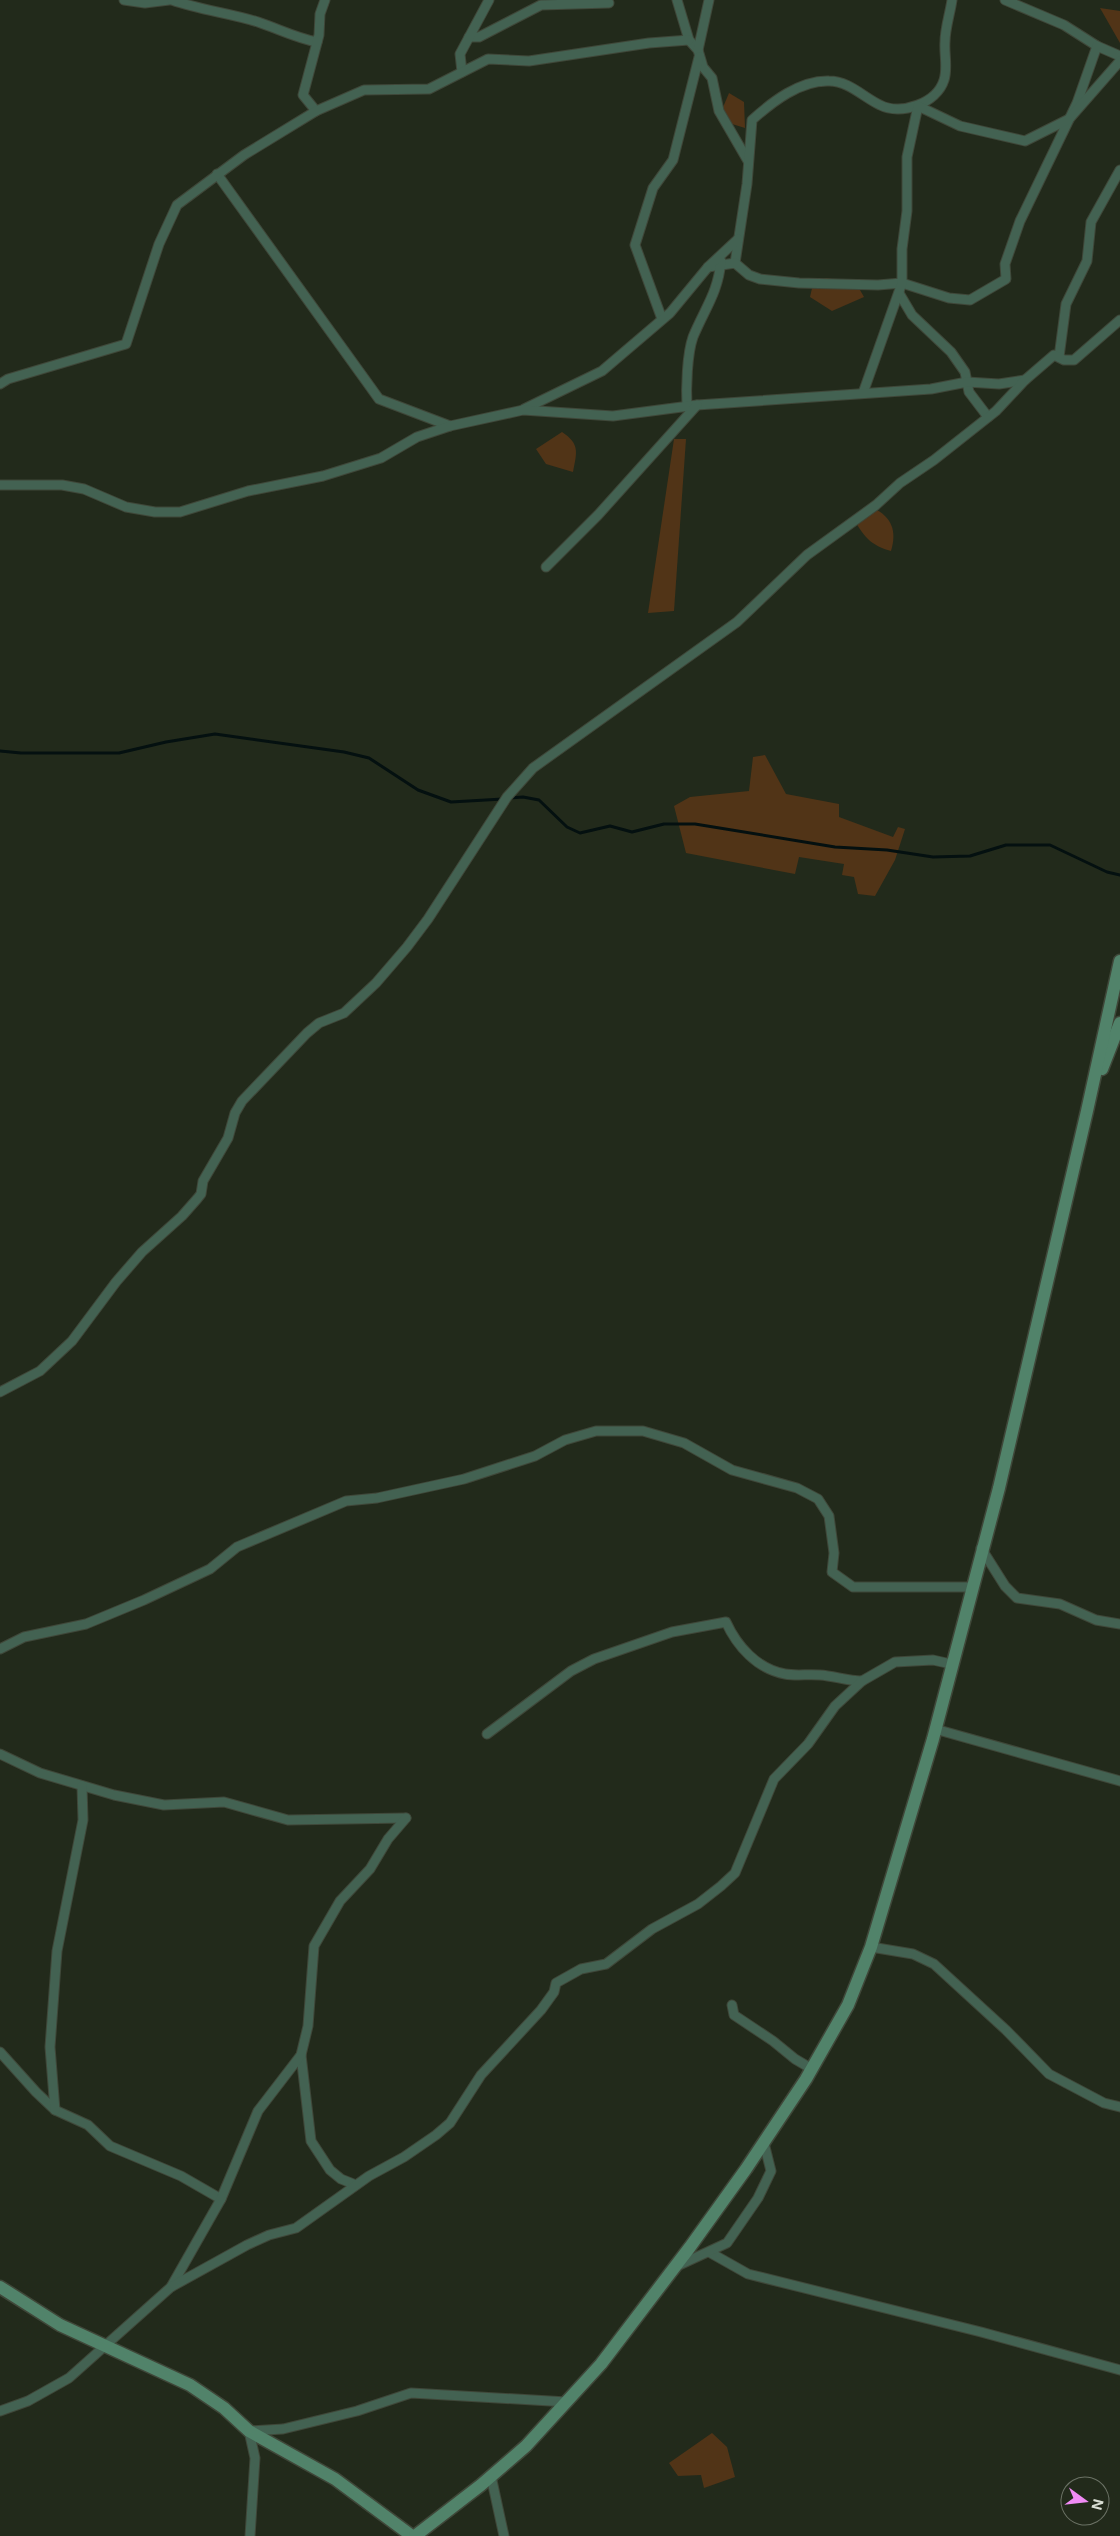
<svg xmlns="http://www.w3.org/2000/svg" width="1120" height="2536" viewBox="0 0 1120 2536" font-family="Inter,sans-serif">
	<rect width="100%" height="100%" fill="#222a1b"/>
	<g fill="#513417">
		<polygon points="1100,8 1120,11 1120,43"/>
		<polygon points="729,93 744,102 745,128 732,124 721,112"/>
		<polygon points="826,278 856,283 864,297 832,311 810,297 813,284"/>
		<path d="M 562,432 C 580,444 577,452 573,472 L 546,464 L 536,449 Z"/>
		<polygon points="674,439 686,439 674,611 648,613"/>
		<path d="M 873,508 C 892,517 897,531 891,551 C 872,546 864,537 855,521 Z"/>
		<polygon points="765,755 786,794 839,804 839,817 893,837 898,827 905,829 895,860 875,896 858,894 854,877 842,875 844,864 799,857 795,874 686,853 674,806 690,797 749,791 753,757"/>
		<polygon points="712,2433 727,2447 735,2477 704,2488 701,2475 678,2476 669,2463"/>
	</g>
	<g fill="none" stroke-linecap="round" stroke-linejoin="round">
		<g stroke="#041010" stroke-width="3">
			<polyline points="0,751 21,753 119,753 166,742 215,734 344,752 369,758 418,790 451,802 503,799"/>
			<polyline points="509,798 523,797 539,800 567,827 580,833 610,826 632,832 664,824 695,824 835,847 887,850 933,857 970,856 1006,845 1050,845 1107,872 1120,875"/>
		</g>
		<g stroke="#3f4739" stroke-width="11">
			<g id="street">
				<polyline points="124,0 145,3 169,0"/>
				<path d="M 172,0 C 200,10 230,13 258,22 C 279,29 296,38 317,42"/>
				<polyline points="677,0 689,40 698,50 703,67 712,78 719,111 748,161"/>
				<polyline points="1005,0 1064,25 1097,46"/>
				<polyline points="469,37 479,37 541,5 609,3"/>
				<polyline points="698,50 709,0"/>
				<polyline points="462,72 460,54 489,0"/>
				<polyline points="316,111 303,95 319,35 320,14 325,0"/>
				<polyline points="217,174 379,399 450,426"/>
				<path d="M 735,263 L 747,184 L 752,120 C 772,102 800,80 829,81 C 849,81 863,97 880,105 C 901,116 937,103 944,80 C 948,68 944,54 945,42 C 945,28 950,14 952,0"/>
				<polyline points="708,267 735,263 749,275 760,279 799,283 878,285 902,283 949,298 970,300 1006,279 1005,264 1020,221 1077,103 1097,46 1120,56"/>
				<polyline points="899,293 912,315 951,352 965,372 969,392 988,417"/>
				<polyline points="662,319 635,245 653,188 673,160 699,57"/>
				<polyline points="1059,357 1066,304 1087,261 1091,222 1120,170"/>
				<polyline points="0,384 8,379 126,344 159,244 177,205 244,155 316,111 364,90 429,89 488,59 529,61 649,43 689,40"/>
				<polyline points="863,393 902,283 902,249 907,211 907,157 918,106 960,126 1025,141 1069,119 1120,61"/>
				<path d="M 687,407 C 686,388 687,354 693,337 C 705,308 718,293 721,261"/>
				<polyline points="524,409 602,371 670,313 708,267 738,239"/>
				<polyline points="0,485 62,485 84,489 126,507 155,512 180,512 248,491 323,476 381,458 417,437 450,426 523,410 613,416 697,405 931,389 967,382 999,384 1025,380"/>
				<polyline points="546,567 598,515 697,405"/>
				<polyline points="0,1392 40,1371 72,1341 116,1282 142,1252 182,1216 197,1199 201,1194 203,1181 228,1138 235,1113 242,1101 307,1033 319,1023 344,1013 376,983 407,947 428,919 507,797 533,768 737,622 807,555 876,505 900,483 934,460 996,411 1025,380 1054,355 1064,360 1074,360 1120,320"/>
				<polyline points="981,1548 1005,1586 1017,1598 1060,1604 1096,1620 1120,1624"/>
				<polyline points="0,1649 24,1637 86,1624 144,1600 210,1569 237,1547 346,1501 377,1498 464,1479 535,1456 565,1440 596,1431 643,1431 684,1443 732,1470 797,1488 818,1499 829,1516 834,1553 832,1572 853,1587 971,1587"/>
				<polyline points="935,1729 1120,1781"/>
				<path d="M 487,1734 L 571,1671 L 594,1659 L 672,1632 L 726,1622 C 737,1646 757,1669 785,1674 C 796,1676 808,1674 820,1675 C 834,1676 848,1681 862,1681"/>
				<polyline points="0,1754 40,1773 114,1795 164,1805 224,1802 288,1820 406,1818"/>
				<polyline points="871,1947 913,1954 934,1964 1006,2030 1049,2074 1104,2103 1120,2107"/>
				<polyline points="732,2005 734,2015 773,2041 795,2059 812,2069"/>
				<polyline points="0,2052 36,2092 55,2110 88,2125 110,2146 181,2176 221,2199"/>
				<polyline points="301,2055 311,2141 330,2170 341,2179 356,2185"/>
				<polyline points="55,2110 50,2047 57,1951 83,1820 82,1786"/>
				<polyline points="709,2252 748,2274 981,2332 1120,2370"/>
				<polyline points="675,2267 727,2243 758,2198 771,2171 764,2143"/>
				<polyline points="171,2287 221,2199 258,2111 301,2055 308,2026 314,1946 340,1901 370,1869 388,1839 406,1818"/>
				<polyline points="0,2411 28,2401 69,2378 171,2287 247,2245 269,2235 296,2228 369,2176 404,2157 436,2135 450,2123 481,2075 541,2010 554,1992 556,1983 581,1969 606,1964 652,1929 698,1904 721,1886 735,1873 774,1779 808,1744 835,1706 862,1681 895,1662 933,1660 951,1664"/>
				<polyline points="491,2476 504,2536"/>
				<polyline points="250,2536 255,2458 249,2431 283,2429 357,2411 411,2393 567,2402"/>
			</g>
		</g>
		<g stroke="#3f4739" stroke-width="15">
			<g id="secondary">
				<polyline points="1102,1069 1120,1023"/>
				<polyline points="0,2287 60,2325 190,2385 224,2408 249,2431 335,2479 412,2536"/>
				<polyline points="415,2536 481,2485 526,2446 601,2364 690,2247 746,2169 806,2079 848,2005 871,1947 933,1739 999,1488 1087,1111 1120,961"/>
			</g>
		</g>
		<use href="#street" stroke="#436252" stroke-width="9"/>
		<use href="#secondary" stroke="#51836a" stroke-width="12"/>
	</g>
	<g transform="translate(1085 2501) rotate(105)"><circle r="24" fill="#222a1b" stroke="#6b7265"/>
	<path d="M0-4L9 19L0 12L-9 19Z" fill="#f08bf5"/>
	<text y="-8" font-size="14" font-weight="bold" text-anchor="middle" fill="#d9ded4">N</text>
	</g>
</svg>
